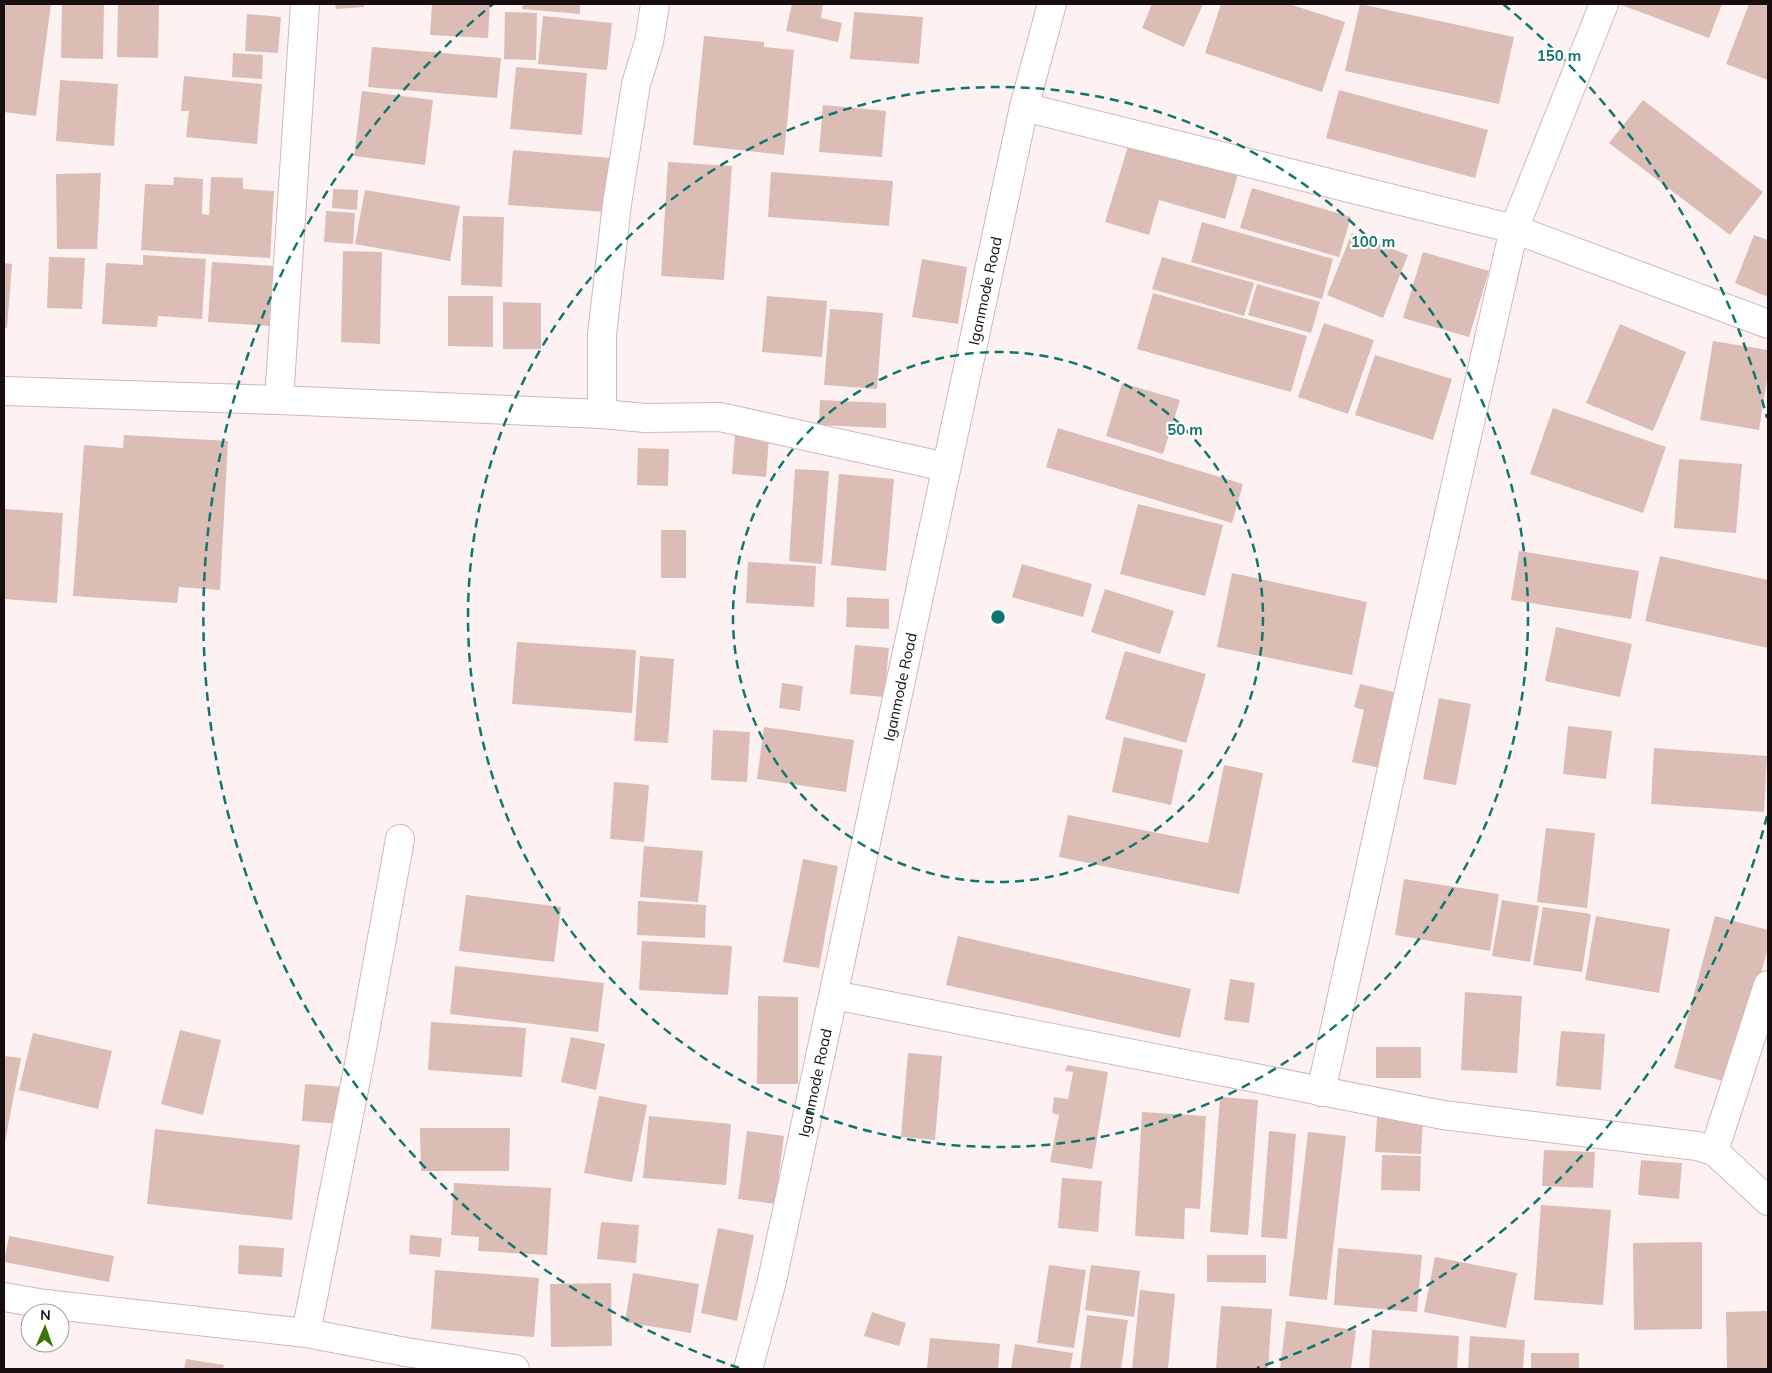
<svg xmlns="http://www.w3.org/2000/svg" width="1772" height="1373" viewBox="0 0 1772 1373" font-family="Mulish,sans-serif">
	<rect width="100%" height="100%" fill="#fef1f2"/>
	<g fill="#dbbdb5">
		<polygon points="4,4 51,4 36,116 4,112"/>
		<polygon points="62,4 104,4 103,59 61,58"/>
		<polygon points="118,4 159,4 158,58 117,57"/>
		<polygon points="335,4 364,4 364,7 336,9"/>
		<polygon points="432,4 490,4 488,38 430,35"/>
		<polygon points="523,4 580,4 580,14 522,9"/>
		<polygon points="792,4 823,4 821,18 842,23 838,42 786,31"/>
		<polygon points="1152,4 1203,4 1184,47 1142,28"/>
		<polygon points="1221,4 1289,4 1345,22 1322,92 1205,53"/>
		<polygon points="1360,4 1514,37 1499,104 1345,71"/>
		<polygon points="1619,4 1722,4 1709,38"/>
		<polygon points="1749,4 1768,4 1768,80 1726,64"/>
		<polygon points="505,12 537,13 536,60 504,59"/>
		<polygon points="854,12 923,17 919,64 850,59"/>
		<polygon points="247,14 281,17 278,53 245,51"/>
		<polygon points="543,16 612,23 607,70 538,64"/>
		<polygon points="704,36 764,42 764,47 794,50 784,155 693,145"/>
		<polygon points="372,47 501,58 497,98 368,87"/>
		<polygon points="233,53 263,55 262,79 232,77"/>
		<polygon points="516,67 587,73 582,135 510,129"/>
		<polygon points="184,76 262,84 257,144 186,137 189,111 181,111"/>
		<polygon points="60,80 118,84 114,146 56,141"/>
		<polygon points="1339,90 1488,130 1475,178 1326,138"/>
		<polygon points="362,91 433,100 425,165 354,156"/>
		<polygon points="1643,100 1763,192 1730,235 1609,143"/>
		<polygon points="823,105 886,111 882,157 819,152"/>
		<polygon points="1129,143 1238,174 1225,219 1159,200 1149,235 1105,222"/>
		<polygon points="513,150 611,158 607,212 508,205"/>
		<polygon points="668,162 732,166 724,280 661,276"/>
		<polygon points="771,172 893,181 889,226 768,217"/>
		<polygon points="101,173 97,249 57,249 56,174"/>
		<polygon points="174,177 203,179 202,214 209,215 211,177 243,178 243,189 274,191 270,258 141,250 145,184 173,185"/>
		<polygon points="1252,188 1351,217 1339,257 1240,228"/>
		<polygon points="333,189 358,190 357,210 332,208"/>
		<polygon points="365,190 460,206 450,261 355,244"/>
		<polygon points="326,211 355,213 353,244 324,242"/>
		<polygon points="463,216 504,217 502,287 461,285"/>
		<polygon points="1202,222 1333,259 1322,299 1191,262"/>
		<polygon points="1352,233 1408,255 1383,318 1327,295"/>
		<polygon points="1754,235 1768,240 1768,297 1735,283"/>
		<polygon points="343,251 382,252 380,344 341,342"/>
		<polygon points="1423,252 1489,271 1469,337 1403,318"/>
		<polygon points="143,255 206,259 202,319 158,316 157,327 102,324 106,263 143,265"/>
		<polygon points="49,257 85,258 82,309 47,308"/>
		<polygon points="1162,257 1254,283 1244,316 1152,289"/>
		<polygon points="922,259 967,267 958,324 912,317"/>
		<polygon points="212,262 274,266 271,326 208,322"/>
		<polygon points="4,263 12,264 7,328 4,328"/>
		<polygon points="1257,284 1320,302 1311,333 1248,315"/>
		<polygon points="1153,293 1307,336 1291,392 1137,349"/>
		<polygon points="448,296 493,296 493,347 448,346"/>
		<polygon points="767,296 827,301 822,357 762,352"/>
		<polygon points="503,302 541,303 541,349 503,349"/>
		<polygon points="830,309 883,313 877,389 824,385"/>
		<polygon points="1324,323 1374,340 1348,414 1298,397"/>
		<polygon points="1620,324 1686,352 1653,431 1586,403"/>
		<polygon points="1713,341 1768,350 1768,373 1759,430 1700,420"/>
		<polygon points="1375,355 1452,379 1433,440 1355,415"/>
		<polygon points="1122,383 1180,400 1163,454 1106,436"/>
		<polygon points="820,400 886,403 886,428 819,425"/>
		<polygon points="1553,408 1666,447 1643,513 1530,474"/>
		<polygon points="1058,428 1243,484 1232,523 1046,467"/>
		<polygon points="124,435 228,441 220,590 179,587 177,603 73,596 84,445 123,448"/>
		<polygon points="735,435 769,438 766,477 732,474"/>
		<polygon points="638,448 669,449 668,486 637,485"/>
		<polygon points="1679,459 1742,464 1736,533 1674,528"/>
		<polygon points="795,469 829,471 822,564 789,561"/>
		<polygon points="839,474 894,479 886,571 831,565"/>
		<polygon points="1138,504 1223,525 1205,596 1120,574"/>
		<polygon points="5,509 63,513 57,603 4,599"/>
		<rect x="661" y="530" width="25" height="48"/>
		<polygon points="1519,551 1639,571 1631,619 1511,600"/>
		<polygon points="1660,556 1768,580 1768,648 1645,621"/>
		<polygon points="748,562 816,566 814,607 746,603"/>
		<polygon points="1022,564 1092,584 1083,617 1012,597"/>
		<polygon points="1232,573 1367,602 1352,675 1217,647"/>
		<polygon points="1105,589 1174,611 1160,654 1091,632"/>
		<polygon points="847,597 889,599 889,629 846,627"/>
		<polygon points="1556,627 1632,644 1620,697 1545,681"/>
		<polygon points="517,642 636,650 632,713 512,704"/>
		<polygon points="855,645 889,648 884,697 850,694"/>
		<polygon points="1125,651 1206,674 1186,743 1105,719"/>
		<polygon points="640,656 674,659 668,743 634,741"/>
		<polygon points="782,683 803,686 800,711 779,708"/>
		<polygon points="1360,684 1402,694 1385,769 1352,762 1364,710 1354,707"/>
		<polygon points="1439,698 1471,704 1456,785 1423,779"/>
		<polygon points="1568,726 1612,731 1606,779 1563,774"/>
		<polygon points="764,727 854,740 846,792 757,779"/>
		<polygon points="713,730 750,732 747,782 711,780"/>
		<polygon points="1124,737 1183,750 1171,805 1112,792"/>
		<polygon points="1654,748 1767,756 1764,812 1651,804"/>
		<polygon points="1224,765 1263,773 1239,894 1059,857 1068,815 1208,843"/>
		<polygon points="614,782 649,785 644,842 610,839"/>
		<polygon points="1546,828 1595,833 1587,908 1537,902"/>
		<polygon points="644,846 703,851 698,902 640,897"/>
		<polygon points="803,859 838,866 819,968 783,962"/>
		<polygon points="1404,879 1499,894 1490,951 1395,935"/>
		<polygon points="466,895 561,907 554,962 459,951"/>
		<polygon points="1502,900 1539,906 1530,962 1492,956"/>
		<polygon points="638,901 706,905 705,938 637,935"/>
		<polygon points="1543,907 1591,914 1582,972 1533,965"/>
		<polygon points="1596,916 1670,929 1659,993 1585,980"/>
		<polygon points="1715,916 1768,930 1768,948 1731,1083 1674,1068"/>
		<polygon points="958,936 1191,989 1180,1038 946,985"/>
		<polygon points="642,941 732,946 728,995 639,990"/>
		<polygon points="455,966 604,983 598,1032 450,1014"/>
		<polygon points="1230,979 1255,983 1249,1023 1224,1020"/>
		<polygon points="1465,992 1522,996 1517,1073 1461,1070"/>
		<polygon points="758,996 798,997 798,1084 757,1084"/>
		<polygon points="431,1022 526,1028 522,1077 428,1070"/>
		<polygon points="180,1030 221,1040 203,1115 161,1104"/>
		<polygon points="1561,1031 1605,1034 1601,1090 1556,1086"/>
		<polygon points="33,1033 112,1051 98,1109 19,1090"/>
		<polygon points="571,1037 605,1044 596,1090 561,1082"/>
		<rect x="1376" y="1047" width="45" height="31"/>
		<polygon points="908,1053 942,1056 935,1140 901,1137"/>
		<polygon points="4,1056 21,1058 5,1142 4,1142"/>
		<polygon points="1067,1065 1108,1072 1092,1169 1050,1162 1059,1115 1052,1113 1054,1097 1068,1099 1073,1072 1065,1071"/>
		<polygon points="305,1084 344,1087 341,1124 302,1121"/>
		<polygon points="599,1096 647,1105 632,1182 584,1173"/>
		<polygon points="1220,1097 1258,1100 1248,1235 1210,1232"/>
		<polygon points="1142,1112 1206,1116 1200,1209 1185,1208 1184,1239 1135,1236"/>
		<polygon points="649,1116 731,1124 726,1185 643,1178"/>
		<polygon points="1377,1117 1423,1119 1421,1154 1375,1152"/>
		<polygon points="420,1128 510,1128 509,1171 421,1171"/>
		<polygon points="155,1129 300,1145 292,1220 147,1204"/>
		<polygon points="747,1131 784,1136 775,1204 738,1199"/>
		<polygon points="1269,1131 1296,1134 1287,1239 1261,1237"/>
		<polygon points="1308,1132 1346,1136 1327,1300 1289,1296"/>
		<polygon points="1544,1150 1595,1152 1593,1188 1542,1186"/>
		<polygon points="1382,1155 1421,1156 1420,1191 1381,1190"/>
		<polygon points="1641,1160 1682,1163 1679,1199 1638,1195"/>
		<polygon points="1062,1178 1102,1181 1098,1232 1058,1228"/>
		<polygon points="454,1183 551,1188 547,1255 478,1251 479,1237 451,1235"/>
		<polygon points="1541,1205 1611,1210 1603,1305 1534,1300"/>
		<polygon points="601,1222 639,1225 636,1263 597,1259"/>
		<polygon points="718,1228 754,1235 737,1321 701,1313"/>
		<polygon points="410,1235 442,1238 440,1257 409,1254"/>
		<polygon points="9,1236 114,1256 109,1282 4,1262"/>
		<polygon points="1702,1242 1702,1329 1634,1330 1633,1243"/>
		<polygon points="239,1245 284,1248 282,1277 238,1274"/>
		<polygon points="1338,1248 1422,1255 1417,1312 1334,1305"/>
		<polygon points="1207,1255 1266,1255 1266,1283 1207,1282"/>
		<polygon points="1435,1257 1517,1273 1506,1328 1424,1312"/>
		<polygon points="1049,1265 1086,1270 1074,1348 1037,1343"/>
		<polygon points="1091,1265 1140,1271 1134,1317 1085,1310"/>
		<polygon points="435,1270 539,1278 534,1337 431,1329"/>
		<polygon points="633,1273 699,1284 691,1333 625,1322"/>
		<polygon points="611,1283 612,1346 551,1347 550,1284"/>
		<polygon points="1140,1290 1175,1294 1168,1369 1132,1369"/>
		<polygon points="1221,1306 1272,1309 1268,1369 1216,1368"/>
		<polygon points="1768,1311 1768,1369 1727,1369 1726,1312"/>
		<polygon points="872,1312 906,1323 899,1346 864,1336"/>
		<polygon points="1087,1315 1128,1320 1121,1369 1080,1369"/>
		<polygon points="1286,1321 1356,1330 1351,1369 1280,1369"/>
		<polygon points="1372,1330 1459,1336 1457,1369 1369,1369"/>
		<polygon points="1470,1336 1525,1340 1523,1369 1468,1369"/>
		<polygon points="930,1338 1000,1344 998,1369 927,1369"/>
		<polygon points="1015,1344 1073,1353 1070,1369 1011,1369"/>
		<rect x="1531" y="1353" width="48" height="16"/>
		<polygon points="186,1359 224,1365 223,1369 184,1369"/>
	</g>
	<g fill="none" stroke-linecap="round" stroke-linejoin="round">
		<g stroke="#d4b5b9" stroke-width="30">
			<g id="minor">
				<polyline points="1024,107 1514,229 1768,324"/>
				<polyline points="4,391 279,400 602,414 645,418 720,417 946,467"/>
				<polyline points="279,400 305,4"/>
				<polyline points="602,414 602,335 617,204 636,84 649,42 655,4"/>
				<polyline points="834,995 1443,1115 1697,1146 1714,1151 1768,1201"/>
				<polyline points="1321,1092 1415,664 1514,229 1604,4"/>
				<polyline points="1714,1151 1768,985"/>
				<polyline points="4,1297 45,1304 306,1333 406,1352 515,1369"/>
				<polyline points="306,1333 360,1059 400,839"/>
				<path id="s1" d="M 748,1369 L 771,1285 L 1024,107 L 1052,4"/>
			</g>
		</g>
		<use href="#minor" stroke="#fff" stroke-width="28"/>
	</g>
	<g fill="none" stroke="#0f766e" stroke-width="2.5" stroke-dasharray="9 6">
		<circle cx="998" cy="617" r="265"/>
		<circle cx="998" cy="617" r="530"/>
		<path d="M1767 816A794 794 0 0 1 1257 1368M739 1368A794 794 0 0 1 493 4M1503 4A794 794 0 0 1 1767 418"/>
	</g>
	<g text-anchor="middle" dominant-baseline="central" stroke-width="4.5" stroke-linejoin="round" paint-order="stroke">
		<g font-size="15" fill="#180e0f" stroke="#fff">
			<text stroke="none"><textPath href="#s1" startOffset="1104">Iganmode Road</textPath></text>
			<text stroke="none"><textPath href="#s1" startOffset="699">Iganmode Road</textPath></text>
			<text stroke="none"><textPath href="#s1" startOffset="294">Iganmode Road</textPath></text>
		</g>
	</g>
	<circle cx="998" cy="617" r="8" fill="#0f766e" stroke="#fff" stroke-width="2.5"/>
	<g font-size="15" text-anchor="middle" font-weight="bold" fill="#0f766e" stroke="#fff" stroke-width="4.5" stroke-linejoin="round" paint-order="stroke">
		<text x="1559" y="61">150 m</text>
		<text x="1373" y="247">100 m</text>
		<text x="1185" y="435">50 m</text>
	</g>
	<rect width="1772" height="1373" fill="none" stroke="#180e0f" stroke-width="10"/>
	<g transform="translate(45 1328) rotate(2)"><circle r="24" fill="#ffffff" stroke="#a39f9f"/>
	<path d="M0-4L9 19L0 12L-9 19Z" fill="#3d7504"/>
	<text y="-8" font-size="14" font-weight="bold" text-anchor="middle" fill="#180e0f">N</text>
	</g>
</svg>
